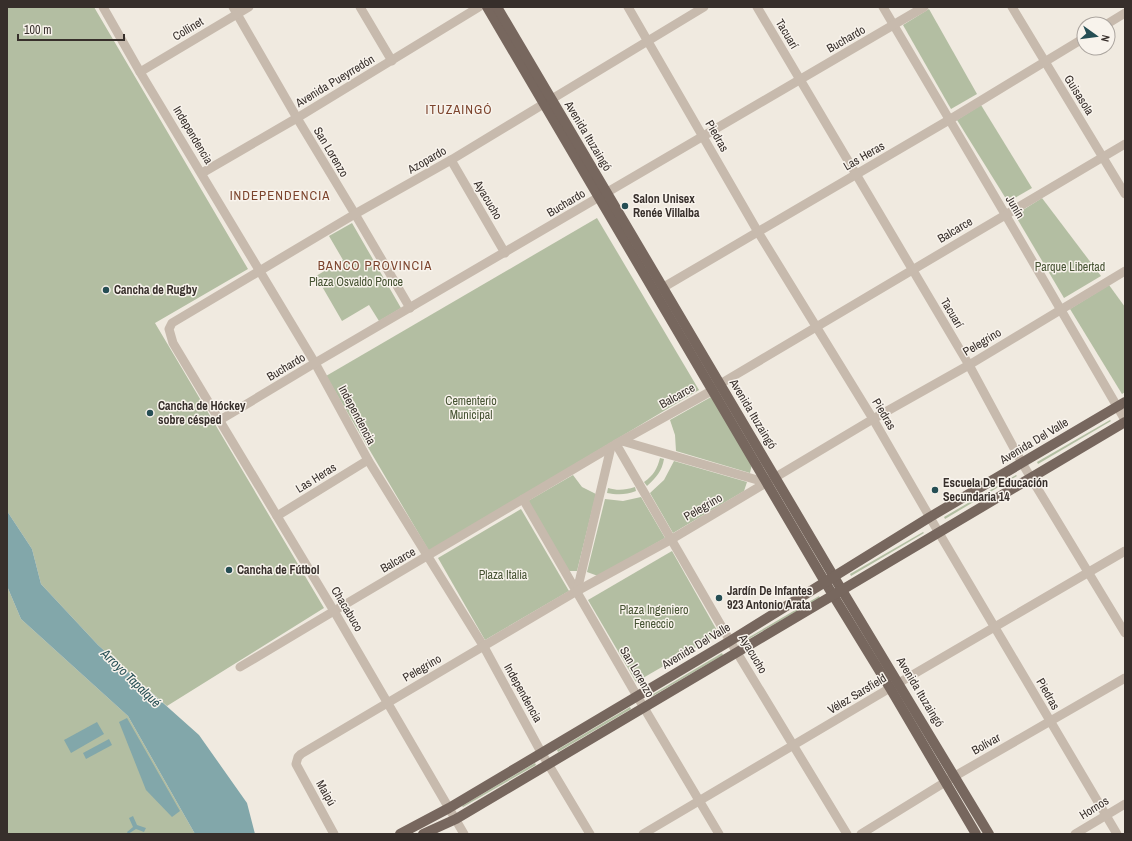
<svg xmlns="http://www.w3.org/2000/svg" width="1132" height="841" viewBox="0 0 1132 841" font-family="'Archivo Narrow',sans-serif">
	<rect width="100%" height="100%" fill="#f0eae0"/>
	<g fill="#b3bea2">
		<polygon points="7,7 94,7 248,269 155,323 324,608 167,706 98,645 41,584 32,549 7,511"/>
		<polygon points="929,9 977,94 951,109 903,25"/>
		<polygon points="981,105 1032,188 1008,202 957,120"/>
		<polygon points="1042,198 1101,276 1064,298 1015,215"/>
		<polygon points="597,218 699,390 429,551 326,376"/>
		<polygon points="352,223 401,308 379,321 369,305 342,321 316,276 343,260 329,236"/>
		<polygon points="1109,285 1125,307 1125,392 1122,394 1070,309"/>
		<polygon points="711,397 752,464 750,473 676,451 675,435 670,420"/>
		<polygon points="1110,420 1111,421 1038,464 1037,462"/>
		<path d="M 660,458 L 664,459 C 662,471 656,478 647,486 L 644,482 C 654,475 657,469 660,458 Z"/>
		<polygon points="674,461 747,482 744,491 673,533 650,493 664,480"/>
		<polygon points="573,475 582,487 596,494 577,571 569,571 528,501"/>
		<polygon points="1016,475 1017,476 945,519 944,517"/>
		<path d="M 635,487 L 636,491 C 626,495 617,495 607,493 L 608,488 C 618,491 625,490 635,487 Z"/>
		<polygon points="641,497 665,538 598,576 587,572 605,499 623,501"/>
		<polygon points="521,509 569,591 485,640 438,558"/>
		<polygon points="923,532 924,533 851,576 850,574"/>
		<polygon points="672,551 719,634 636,682 588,600"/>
		<polygon points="7,586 21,619 128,716 195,834 7,834"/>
		<polygon points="819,596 820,598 747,640 746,639"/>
		<polygon points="722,653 723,655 651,697 650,696"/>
		<polygon points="630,707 631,709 558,752 557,750"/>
		<polygon points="535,763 536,765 463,807 462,806"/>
	</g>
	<g fill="#82a7aa">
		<polygon points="7,511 32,549 41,584 98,645 199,735 247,803 255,834 195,834 128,716 21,619 7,586"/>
		<polygon points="127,718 180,811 172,817 146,790 119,722"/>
		<polygon points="97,722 104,734 71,753 64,740"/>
		<polygon points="109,739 112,745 86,759 83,753"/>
		<polygon points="133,816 137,825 146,828 144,832 136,829 128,834 127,832 133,827 129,818"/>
	</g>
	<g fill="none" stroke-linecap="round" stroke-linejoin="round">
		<g stroke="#c7baad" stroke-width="9">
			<polyline points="103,7 140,72 315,363 368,460 484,647 541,752 590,834"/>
			<polyline points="233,7 297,118 355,214 410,308"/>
			<polyline points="360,7 392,61"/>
			<polyline points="628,7 758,232 873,419 939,533 1117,834"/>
			<polyline points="757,7 969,365 1022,463 1125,633"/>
			<polyline points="883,7 1005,214 1125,420"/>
			<polyline points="1012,7 1125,194"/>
			<polyline points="1107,24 1125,13"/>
			<polyline points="140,72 249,7"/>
			<polyline points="451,160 505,253"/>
			<polyline points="202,173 297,118 479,7"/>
			<polyline points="657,291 949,120 1084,38"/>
			<polyline points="220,420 315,363 924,7"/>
			<polyline points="622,441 768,483"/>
			<polyline points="616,444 730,641 847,834"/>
			<polyline points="523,499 637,696 719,834"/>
			<polyline points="277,516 368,460"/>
			<polyline points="577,591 611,447"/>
			<polyline points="240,667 334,611 616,444 713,390 720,384 1125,144"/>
			<polyline points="334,834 296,764 298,757 301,754 577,591 672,539 873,419 969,365 1125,271"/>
			<polyline points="464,834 334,611 173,343 169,329 172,323 355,214 451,160 704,7"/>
			<polyline points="643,834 890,688 1125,551"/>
			<polyline points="861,834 955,776 1125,678"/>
			<polyline points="1075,834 1125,804"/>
		</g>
		<g stroke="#77675e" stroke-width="10">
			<polyline points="487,7 825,582 890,688 976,834"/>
			<polyline points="497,7 834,577 989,834"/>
			<polyline points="400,834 449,808 730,641 930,517 1125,402"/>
			<polyline points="423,834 456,819 1125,422"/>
		</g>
	</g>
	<g fill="#254e54" stroke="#f8f3ec" stroke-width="1.5">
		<circle cx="625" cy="206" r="4"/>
		<circle cx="106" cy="290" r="4"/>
		<circle cx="150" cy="413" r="4"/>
		<circle cx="935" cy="490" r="4"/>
		<circle cx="229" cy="570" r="4"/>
		<circle cx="719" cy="598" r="4"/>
	</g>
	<g text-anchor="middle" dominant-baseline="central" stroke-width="3" stroke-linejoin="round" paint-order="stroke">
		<g font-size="12" fill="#372f2b" stroke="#f8f3ec">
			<text transform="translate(188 29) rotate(-31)">Collinet</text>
			<text transform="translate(787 34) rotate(59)">Tacuarí</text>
			<text transform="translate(846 39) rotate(-30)">Buchardo</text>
			<text transform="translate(335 81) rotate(-31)">Avenida Pueyrredón</text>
			<text transform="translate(1079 95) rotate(58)">Guisasola</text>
			<text transform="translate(193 135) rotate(59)">Independencia</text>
			<text transform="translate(588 136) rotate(59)">Avenida Ituzaingó</text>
			<text transform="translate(717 136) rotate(60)">Piedras</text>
			<text transform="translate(331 152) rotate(59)">San Lorenzo</text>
			<text transform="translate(864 156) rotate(-30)">Las Heras</text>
			<text transform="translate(427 160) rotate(-30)">Azopardo</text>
			<text transform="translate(488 200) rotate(59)">Ayacucho</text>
			<text transform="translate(566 203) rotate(-31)">Buchardo</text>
			<text transform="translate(1015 207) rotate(59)">Junín</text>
			<text transform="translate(955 230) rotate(-31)">Balcarce</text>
			<text transform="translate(952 313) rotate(59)">Tacuarí</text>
			<text transform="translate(982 342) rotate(-31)">Pelegrino</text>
			<text transform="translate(286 367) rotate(-31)">Buchardo</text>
			<text transform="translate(677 396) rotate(-29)">Balcarce</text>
			<text transform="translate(753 414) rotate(59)">Avenida Ituzaingó</text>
			<text transform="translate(884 414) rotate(59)">Piedras</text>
			<text transform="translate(357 415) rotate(62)">Independencia</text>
			<text transform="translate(1034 441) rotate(-31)">Avenida Del Valle</text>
			<text transform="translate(316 478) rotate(-32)">Las Heras</text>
			<text transform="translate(703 507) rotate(-30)">Pelegrino</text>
			<text transform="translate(398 560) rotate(-30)">Balcarce</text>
			<text transform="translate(347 609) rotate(59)">Chacabuco</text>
			<text transform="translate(696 646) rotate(-31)">Avenida Del Valle</text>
			<text transform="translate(753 654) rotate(59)">Ayacucho</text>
			<text transform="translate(422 668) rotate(-30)">Pelegrino</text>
			<text transform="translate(637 672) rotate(60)">San Lorenzo</text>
			<text transform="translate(920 692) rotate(59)">Avenida Ituzaingó</text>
			<text transform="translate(523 693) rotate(61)">Independencia</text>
			<text transform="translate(857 694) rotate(-31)">Vélez Sarsfield</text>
			<text transform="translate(1048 694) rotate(60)">Piedras</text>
			<text transform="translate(986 744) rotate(-30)">Bolívar</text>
			<text transform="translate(326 793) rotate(61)">Maipú</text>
			<text transform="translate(1094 808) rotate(-32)">Hornos</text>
		</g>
		<g font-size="12" font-weight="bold" fill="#372f2b" stroke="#f8f3ec" text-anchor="start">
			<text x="633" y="199">Salon Unisex<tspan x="633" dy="14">Renée Villalba</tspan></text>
			<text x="114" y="290">Cancha de Rugby</text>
			<text x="158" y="406">Cancha de Hóckey<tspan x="158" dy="14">sobre césped</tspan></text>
			<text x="943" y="483">Escuela De Educación<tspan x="943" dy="14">Secundaria 14</tspan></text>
			<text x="237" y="570">Cancha de Fútbol</text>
			<text x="727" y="591">Jardín De Infantes<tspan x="727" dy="14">923 Antonio Arata</tspan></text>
		</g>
		<g font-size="12" fill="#455232" stroke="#f8f3ec">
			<text x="1070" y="267">Parque Libertad</text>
			<text x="356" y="282">Plaza Osvaldo Ponce</text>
			<text x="471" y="401">Cementerio<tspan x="471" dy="14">Municipal</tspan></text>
			<text x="503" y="575">Plaza Italia</text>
			<text x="654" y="610">Plaza Ingeniero<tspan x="654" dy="14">Feneccio</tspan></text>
		</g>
		<g font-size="13" letter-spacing="1" fill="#7c442d" stroke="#f8f3ec">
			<text x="459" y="109">ITUZAINGÓ</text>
			<text x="280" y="195">INDEPENDENCIA</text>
			<text x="375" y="265">BANCO PROVINCIA</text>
		</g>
		<g font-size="13" font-style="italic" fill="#254e54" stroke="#f8f3ec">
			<text transform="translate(131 678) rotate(44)">Arroyo Tapalqué</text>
		</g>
	</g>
	<rect width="1132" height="841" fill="none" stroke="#372f2b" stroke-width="16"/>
	<g transform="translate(1096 36) rotate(104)"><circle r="19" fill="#f8f3ec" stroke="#aba59f"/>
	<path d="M0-3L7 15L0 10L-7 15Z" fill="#254e54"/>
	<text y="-6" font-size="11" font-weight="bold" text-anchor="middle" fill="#372f2b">N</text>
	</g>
	<path d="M18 34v6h106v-6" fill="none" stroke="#372f2b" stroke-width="2"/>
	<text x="24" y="34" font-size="12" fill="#372f2b" stroke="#f8f3ec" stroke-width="3" paint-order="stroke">100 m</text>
</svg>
